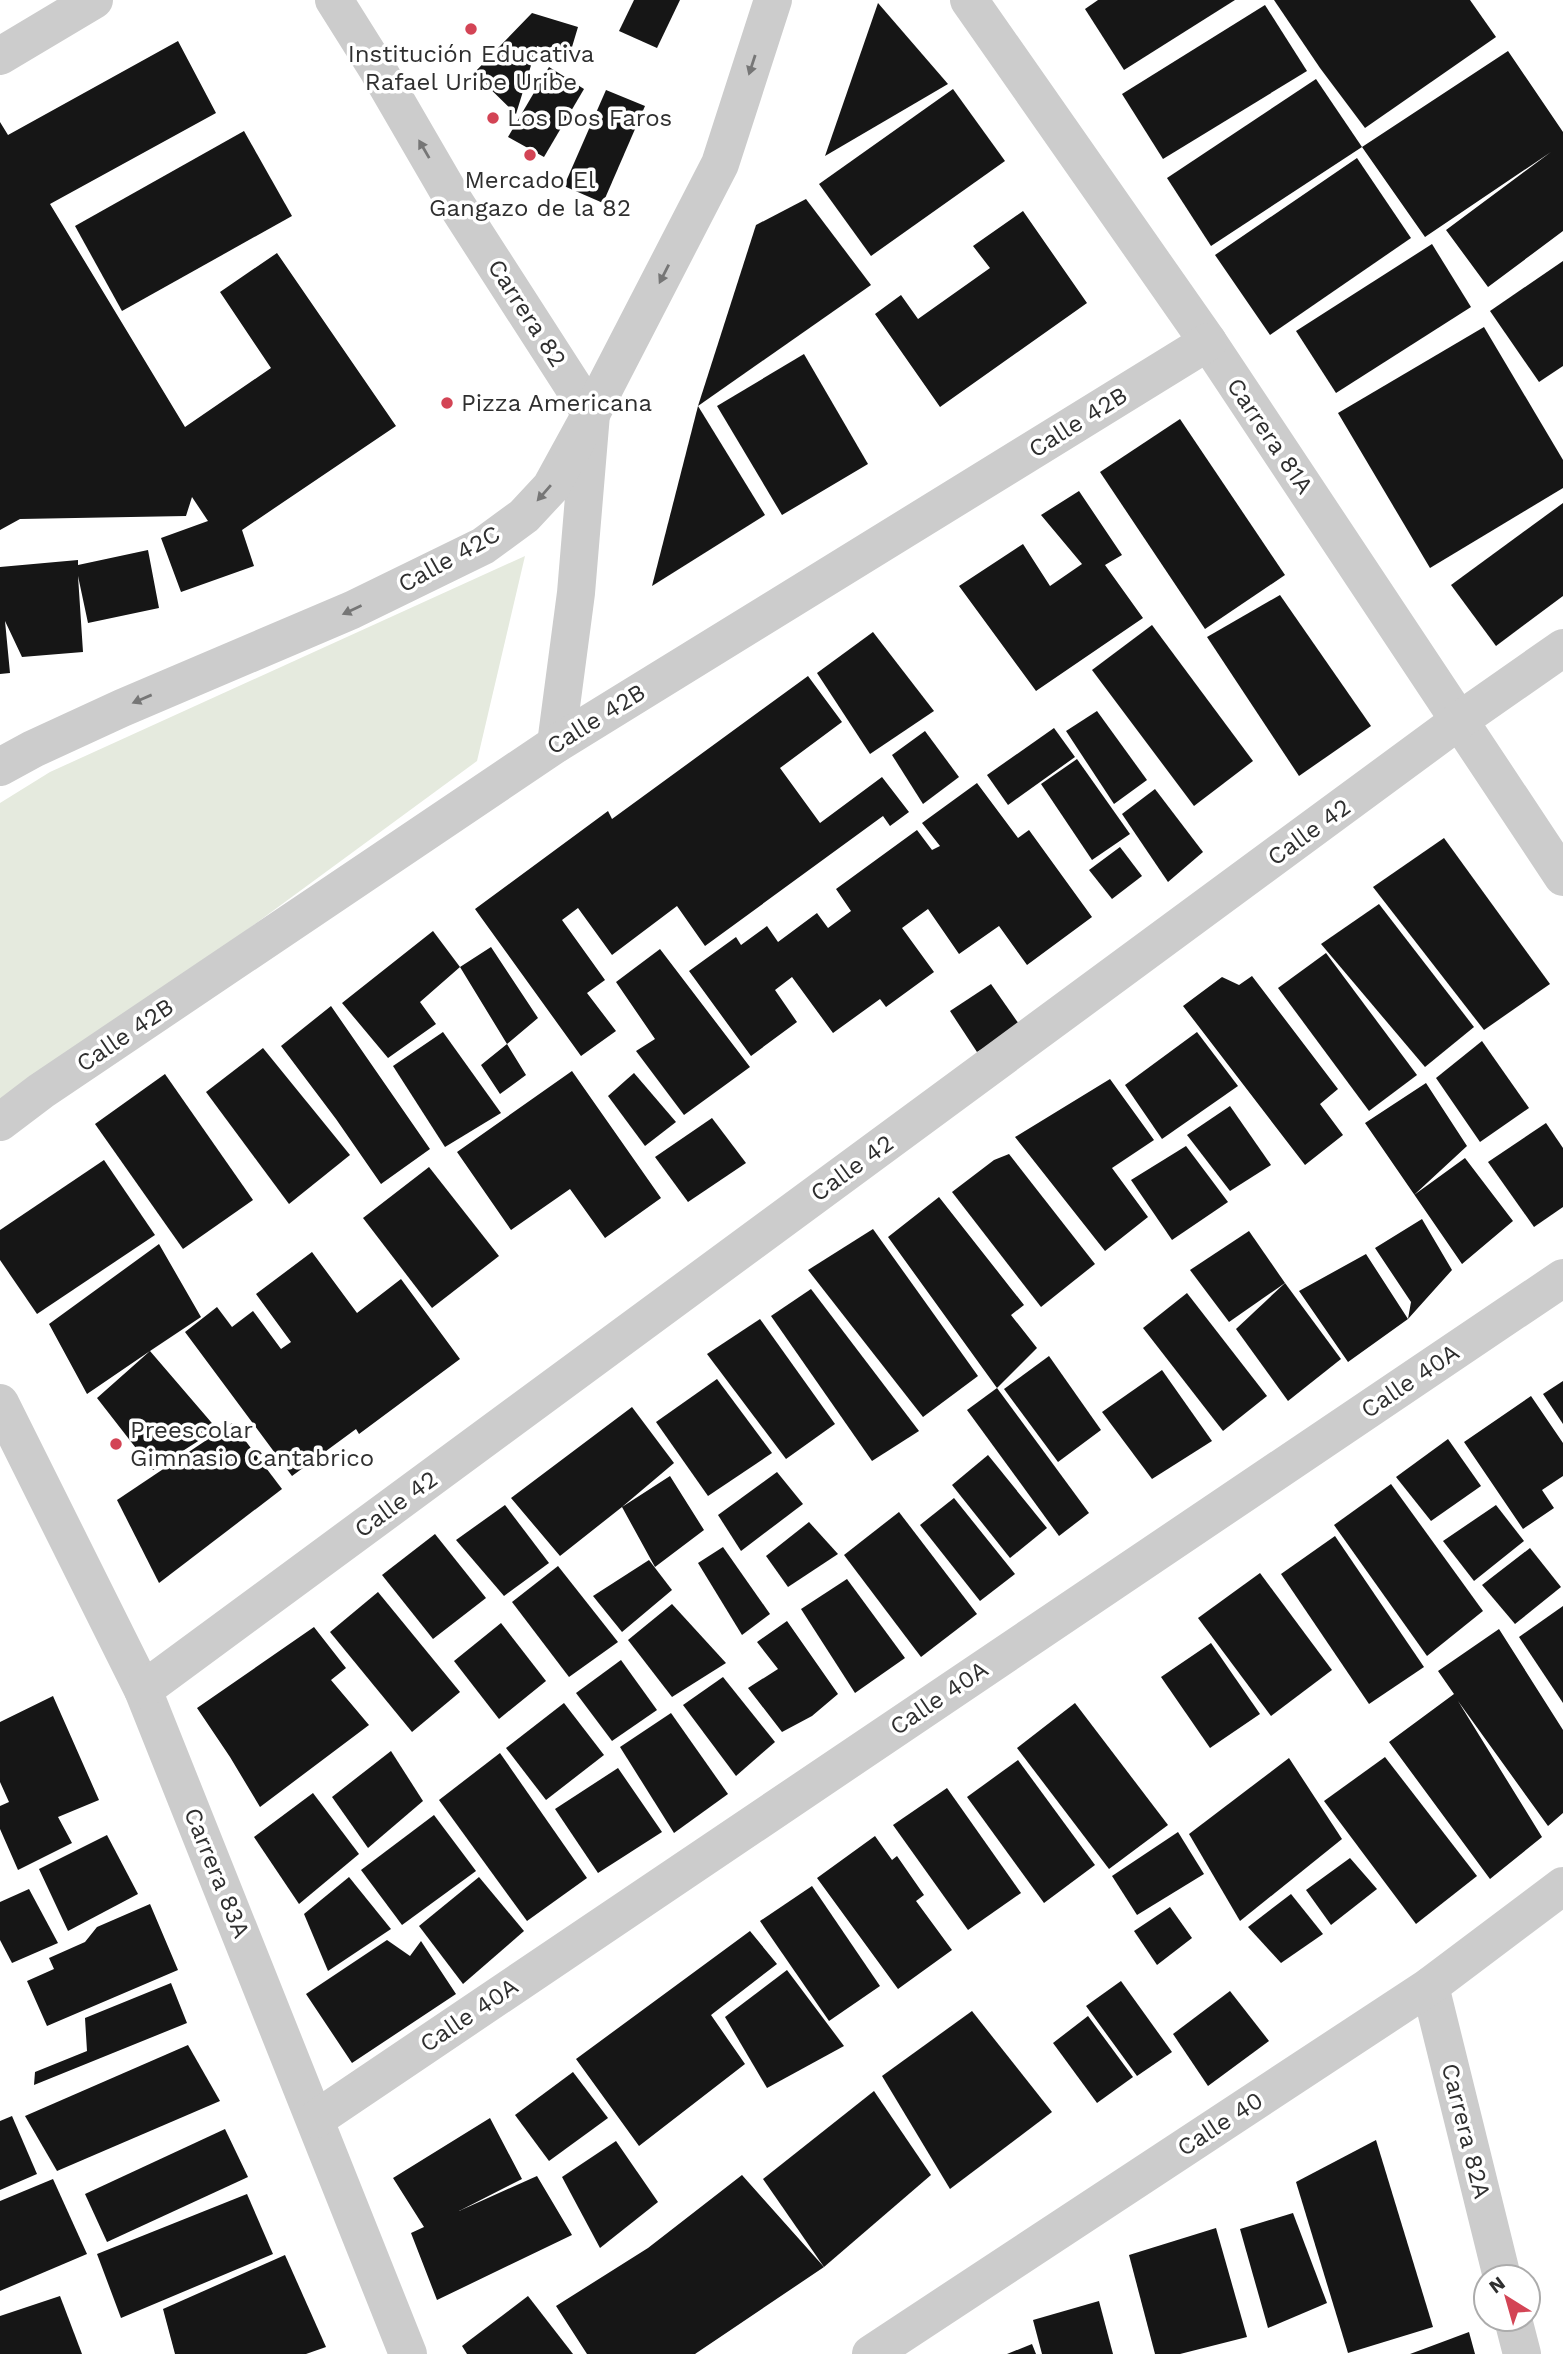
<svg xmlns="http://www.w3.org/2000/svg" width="1563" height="2354" viewBox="0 0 1563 2354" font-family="'Work Sans',sans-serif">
	<rect width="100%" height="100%" fill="#fff"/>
	<polygon fill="#e5eade" points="525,556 477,761 0,1111 0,803 50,772"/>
	<g fill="#161616">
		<polygon points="634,0 680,0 657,48 619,31"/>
		<polygon points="1098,0 1235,0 1124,70 1085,9"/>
		<polygon points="1274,0 1470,0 1496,37 1365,128 1320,68"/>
		<polygon points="878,3 948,84 825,156"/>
		<polygon points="1265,5 1307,71 1163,159 1122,94"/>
		<polygon points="532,13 578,27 569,57 537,46 516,114 474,73"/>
		<polygon points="178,41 216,113 50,204 185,427 271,368 220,292 277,253 396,426 242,530 254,566 181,592 161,538 208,521 192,497 186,516 20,519 0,530 0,122 8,135"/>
		<polygon points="1508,51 1563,132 1563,231 1488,287 1446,230 1551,152 1425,237 1362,147"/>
		<polygon points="549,67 584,89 544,157 508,137"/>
		<polygon points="1316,79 1362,147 1211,246 1167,178"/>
		<polygon points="953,89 1005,161 871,256 819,184"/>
		<polygon points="606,90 645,106 603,203 564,186"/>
		<polygon points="244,131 292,216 122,311 75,226"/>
		<polygon points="1357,158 1411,238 1270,335 1215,255"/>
		<polygon points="806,199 871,285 698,406 756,225"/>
		<polygon points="1023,211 1087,303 940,407 875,314 901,295 918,319 990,268 973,246"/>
		<polygon points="1432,244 1471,307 1336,393 1296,331"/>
		<polygon points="1563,261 1563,366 1539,382 1490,311"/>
		<polygon points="1484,327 1563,460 1563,488 1430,568 1338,413"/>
		<polygon points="804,354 868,464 782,515 717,406"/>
		<polygon points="698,406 765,515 652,586"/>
		<polygon points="1180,419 1285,575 1205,629 1100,472"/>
		<polygon points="1079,491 1122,555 1105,565 1143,618 1036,691 959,586 1023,544 1050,586 1082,564 1041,515"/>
		<polygon points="1563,503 1563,596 1496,646 1451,585"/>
		<polygon points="148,550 159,608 88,623 78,576 83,652 22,657 5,621 10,673 0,674 0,567 78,560 78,565"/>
		<polygon points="1280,595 1371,726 1299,776 1207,637"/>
		<polygon points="1152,625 1253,761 1194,806 1092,670"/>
		<polygon points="873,632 934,711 870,754 817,673"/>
		<polygon points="808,676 842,722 780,768 820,823 882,777 909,812 890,826 883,816 705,946 677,906 612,955 578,908 562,920 605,980 587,993 616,1031 581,1056 475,909 608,811 612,819"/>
		<polygon points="1097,711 1147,780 1114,804 1066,731"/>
		<polygon points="1054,728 1075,757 1008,805 987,775"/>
		<polygon points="925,731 959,777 923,804 892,755"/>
		<polygon points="1077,759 1130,834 1092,860 1041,784"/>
		<polygon points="977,783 1018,838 1029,830 1092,917 1027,965 999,926 959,954 928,909 902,928 934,972 886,1007 880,999 833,1033 792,977 775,990 797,1022 751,1056 689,971 736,937 741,945 767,926 778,942 817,913 828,928 851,911 836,889 917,830 932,850 940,846 922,823"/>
		<polygon points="1155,789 1203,852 1168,882 1122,814"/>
		<polygon points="1444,838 1550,984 1484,1030 1373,887"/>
		<polygon points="1120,847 1142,876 1112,899 1089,870"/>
		<polygon points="1379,904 1474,1027 1425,1067 1321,944"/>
		<polygon points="433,931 460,967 420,1002 436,1024 388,1058 342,1003"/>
		<polygon points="491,947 538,1018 507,1044 526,1075 500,1094 481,1065 507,1044 460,967"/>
		<polygon points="660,949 750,1067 684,1115 636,1051 655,1039 616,982"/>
		<polygon points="1326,953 1417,1075 1369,1111 1278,988"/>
		<polygon points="1252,976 1338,1089 1320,1104 1343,1135 1305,1165 1183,1006 1222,977 1239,985"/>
		<polygon points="991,984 1021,1027 977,1052 950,1011"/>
		<polygon points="331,1006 430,1149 381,1184 336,1119 281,1046"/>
		<polygon points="443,1032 501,1113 445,1147 393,1066"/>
		<polygon points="1197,1032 1238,1086 1162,1139 1125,1085"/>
		<polygon points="1482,1041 1529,1108 1480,1142 1436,1078"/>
		<polygon points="263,1048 350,1155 289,1204 206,1092"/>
		<polygon points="572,1071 661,1198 605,1238 570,1189 511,1230 457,1152"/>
		<polygon points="634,1073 676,1122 645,1146 608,1096"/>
		<polygon points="165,1074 253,1200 183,1249 95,1124"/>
		<polygon points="1110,1079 1154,1140 1112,1168 1148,1217 1105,1251 1015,1137"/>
		<polygon points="1426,1083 1467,1146 1414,1195 1465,1158 1513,1221 1462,1264 1365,1123"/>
		<polygon points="1230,1106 1271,1165 1230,1191 1187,1135"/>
		<polygon points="712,1118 746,1163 688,1202 655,1157"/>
		<polygon points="1546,1123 1563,1148 1563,1207 1534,1227 1488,1162"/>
		<polygon points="1186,1146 1228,1202 1172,1240 1131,1180"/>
		<polygon points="1009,1154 1095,1264 1041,1307 952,1192 994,1160"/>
		<polygon points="104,1160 155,1235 37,1314 0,1260 0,1230"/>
		<polygon points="429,1167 499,1256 432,1308 363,1218"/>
		<polygon points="939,1197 1024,1305 1011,1315 1037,1348 997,1388 888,1237"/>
		<polygon points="1422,1219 1452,1270 1408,1319 1348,1362 1299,1291 1366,1254 1408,1319 1411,1302 1375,1248"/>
		<polygon points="873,1229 978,1376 923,1417 808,1270"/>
		<polygon points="1249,1231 1285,1283 1229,1322 1190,1270"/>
		<polygon points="159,1244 201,1317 150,1351 217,1429 153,1470 97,1398 150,1351 87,1394 49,1324"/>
		<polygon points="312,1252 357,1313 401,1279 460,1359 359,1434 356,1429 292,1476 185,1332 217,1307 232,1327 253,1311 281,1349 291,1342 256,1294"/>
		<polygon points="1285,1283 1341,1359 1288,1401 1236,1329"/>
		<polygon points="811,1289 919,1431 872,1461 771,1316"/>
		<polygon points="1187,1293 1267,1396 1223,1431 1143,1328"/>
		<polygon points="760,1319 835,1424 786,1459 707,1354"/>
		<polygon points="1049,1356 1101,1430 1058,1462 1004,1389"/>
		<polygon points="1162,1370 1212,1441 1152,1479 1102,1412"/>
		<polygon points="717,1379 772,1453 708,1496 656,1422"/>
		<polygon points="1563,1381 1563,1424 1543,1394"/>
		<polygon points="997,1388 1089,1513 1059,1536 967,1410"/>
		<polygon points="1531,1396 1563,1443 1563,1476 1542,1490 1554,1508 1523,1529 1464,1442"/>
		<polygon points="632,1407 674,1463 622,1507 670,1476 704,1530 655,1567 622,1507 560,1556 511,1498"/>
		<polygon points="232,1423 282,1489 159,1583 117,1500"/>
		<polygon points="1448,1439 1481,1486 1431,1521 1396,1477"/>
		<polygon points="988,1455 1047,1528 1010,1558 952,1485"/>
		<polygon points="777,1472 803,1504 741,1551 718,1515"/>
		<polygon points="1391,1484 1483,1611 1427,1656 1334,1525"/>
		<polygon points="954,1498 1015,1574 980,1601 920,1525"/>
		<polygon points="505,1505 549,1563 504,1596 456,1540"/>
		<polygon points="1496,1505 1524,1541 1474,1581 1443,1541"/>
		<polygon points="899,1512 977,1614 921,1657 844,1555"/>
		<polygon points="809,1522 838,1554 788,1587 766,1556"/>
		<polygon points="435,1534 486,1598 433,1639 382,1575"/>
		<polygon points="1335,1536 1424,1667 1369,1704 1281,1574"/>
		<polygon points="723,1547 770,1614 742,1635 698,1563"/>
		<polygon points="1530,1548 1561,1587 1515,1624 1482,1585"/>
		<polygon points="649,1560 672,1590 622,1632 593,1596"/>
		<polygon points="558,1566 618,1642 569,1677 512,1602"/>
		<polygon points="1260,1573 1332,1670 1271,1716 1198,1618"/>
		<polygon points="847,1579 905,1658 855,1693 801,1609"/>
		<polygon points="378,1592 460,1692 412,1732 330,1632"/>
		<polygon points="672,1604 726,1663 672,1697 628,1640"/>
		<polygon points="1563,1606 1563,1703 1519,1637"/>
		<polygon points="787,1621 838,1694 812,1716 782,1732 748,1688 778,1669 757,1642"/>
		<polygon points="501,1623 546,1681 499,1719 454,1661"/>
		<polygon points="314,1627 346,1668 331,1680 369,1725 260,1807 230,1757 197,1708"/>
		<polygon points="1499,1629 1563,1730 1563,1813 1548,1826 1458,1701 1542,1837 1490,1879 1389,1742 1454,1694 1438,1671"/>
		<polygon points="1211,1643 1260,1714 1210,1748 1161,1677"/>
		<polygon points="621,1660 657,1710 612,1741 576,1693"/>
		<polygon points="723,1677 775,1742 736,1776 683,1705"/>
		<polygon points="53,1696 99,1800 58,1817 72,1843 18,1870 0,1829 0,1806 9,1802 0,1782 0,1722"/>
		<polygon points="564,1703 604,1755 546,1800 506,1748"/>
		<polygon points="1075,1703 1168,1825 1109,1869 1017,1748"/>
		<polygon points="671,1713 728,1794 674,1833 620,1747"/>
		<polygon points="391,1751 423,1801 368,1848 332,1797"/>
		<polygon points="500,1753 587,1878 527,1921 439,1800"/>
		<polygon points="1385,1757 1477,1876 1416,1924 1324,1801"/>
		<polygon points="1289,1758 1342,1839 1240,1921 1189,1834"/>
		<polygon points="1018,1760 1095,1865 1044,1903 967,1797"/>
		<polygon points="618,1768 662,1832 598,1873 555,1809"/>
		<polygon points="947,1788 1021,1893 968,1930 893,1825"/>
		<polygon points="313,1793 359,1854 299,1904 254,1837"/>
		<polygon points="434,1815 476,1871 402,1925 361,1870"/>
		<polygon points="1178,1832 1204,1874 1137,1915 1112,1876"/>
		<polygon points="107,1835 138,1894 68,1931 39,1869"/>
		<polygon points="875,1836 892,1860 897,1856 924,1895 916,1901 952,1950 898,1989 817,1878"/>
		<polygon points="1350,1858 1377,1889 1331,1925 1306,1890"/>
		<polygon points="349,1877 391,1929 328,1971 304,1914"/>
		<polygon points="479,1877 524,1931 463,1984 419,1926"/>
		<polygon points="812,1886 880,1986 829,2021 760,1921"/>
		<polygon points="29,1889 58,1943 12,1963 0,1940 0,1902"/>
		<polygon points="1291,1894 1323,1934 1281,1963 1248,1927"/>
		<polygon points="150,1904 178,1970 47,2026 27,1981 54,1969 49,1958 85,1942 97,1927"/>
		<polygon points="1170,1907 1192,1938 1157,1965 1134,1931"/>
		<polygon points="750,1931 777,1964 711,2015 745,2064 639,2146 576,2059"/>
		<polygon points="387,1940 410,1956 421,1941 456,1994 352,2063 306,1994"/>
		<polygon points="787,1970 844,2046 767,2088 725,2017"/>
		<polygon points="1121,1981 1172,2052 1137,2076 1086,2006"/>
		<polygon points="171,1983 187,2023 34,2085 35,2072 87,2051 85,2018"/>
		<polygon points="1230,1991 1269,2041 1208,2086 1173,2034"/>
		<polygon points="972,2011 1052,2112 950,2189 882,2076"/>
		<polygon points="1088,2016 1133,2077 1097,2103 1053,2043"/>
		<polygon points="188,2045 220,2101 57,2171 25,2116"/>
		<polygon points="573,2072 608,2118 549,2161 515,2115"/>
		<polygon points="874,2091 931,2175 824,2267 763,2179"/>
		<polygon points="12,2116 37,2174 0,2190 0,2121"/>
		<polygon points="490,2118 522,2179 459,2211 537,2176 572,2235 437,2300 411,2233 424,2227 393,2178"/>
		<polygon points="225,2129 248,2177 107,2242 85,2194"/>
		<polygon points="1376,2140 1433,2327 1348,2353 1296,2182"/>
		<polygon points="616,2141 658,2202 600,2248 562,2177"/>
		<polygon points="742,2175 824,2267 695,2354 587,2354 556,2306 648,2248"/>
		<polygon points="53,2179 87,2254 0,2291 0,2201"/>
		<polygon points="247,2194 273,2254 121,2318 97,2254"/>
		<polygon points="1293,2213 1327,2303 1268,2328 1240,2229"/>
		<polygon points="1216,2228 1247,2337 1180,2354 1155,2354 1129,2255"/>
		<polygon points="285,2255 326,2347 306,2354 175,2354 163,2309"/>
		<polygon points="60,2296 82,2354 0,2354 0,2316"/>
		<polygon points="528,2296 573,2354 467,2354 462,2346"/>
		<polygon points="1099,2301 1113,2354 1042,2354 1033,2320"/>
		<polygon points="1469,2332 1475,2354 1410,2354"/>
		<polygon points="1032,2344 1036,2354 1007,2354"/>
	</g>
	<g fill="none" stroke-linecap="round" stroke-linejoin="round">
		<g stroke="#ccc" stroke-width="38">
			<polyline points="334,0 378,70 454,201 591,414 576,593 556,744"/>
			<polyline points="969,0 1208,342 1563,877"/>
			<polyline points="0,56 94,0"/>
			<polyline points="0,767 33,749 122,708 352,610 483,546 524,516 551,487 591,414 720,164 773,0"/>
			<polyline points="0,1122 41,1091 556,744 1208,342"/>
			<polyline points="0,1403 143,1690 408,2354"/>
			<polyline points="143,1690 1460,720 1563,648"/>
			<polyline points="1430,1986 1502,2277"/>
			<polyline points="316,2119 1563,1278"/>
			<polyline points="1513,2319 1522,2354"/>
			<polyline points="871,2354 1430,1986 1563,1886"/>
		</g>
	</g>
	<defs><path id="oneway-solid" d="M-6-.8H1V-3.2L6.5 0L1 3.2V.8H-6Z" transform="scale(1.75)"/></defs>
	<g fill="#767676">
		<use href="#oneway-solid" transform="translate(752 65) rotate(108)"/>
		<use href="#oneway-solid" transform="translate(424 149) rotate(-120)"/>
		<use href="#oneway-solid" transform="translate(664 274) rotate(117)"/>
		<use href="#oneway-solid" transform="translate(544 493) rotate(131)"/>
		<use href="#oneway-solid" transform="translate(352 610) rotate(155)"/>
		<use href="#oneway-solid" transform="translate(142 699) rotate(157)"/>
	</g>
	<g fill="#d34455" stroke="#fff" stroke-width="2.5">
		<circle cx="471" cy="29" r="7"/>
		<circle cx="493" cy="118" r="7"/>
		<circle cx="530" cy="155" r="7"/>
		<circle cx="447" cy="403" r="7"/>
		<circle cx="116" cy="1444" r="7"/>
	</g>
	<g text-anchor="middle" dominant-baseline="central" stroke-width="7" stroke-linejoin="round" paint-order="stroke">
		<g font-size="24" fill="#2f2f2f" stroke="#fff" text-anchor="start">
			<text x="471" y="54" text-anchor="middle">Institución Educativa<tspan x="471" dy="28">Rafael Uribe Uribe</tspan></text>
			<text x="507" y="118">Los Dos Faros</text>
			<text x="530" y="180" text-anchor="middle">Mercado El<tspan x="530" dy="28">Gangazo de la 82</tspan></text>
			<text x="461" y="403">Pizza Americana</text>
			<text x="130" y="1430">Preescolar<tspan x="130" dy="28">Gimnasio Cantabrico</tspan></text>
		</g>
		<g font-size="24" fill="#2f2f2f" stroke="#fff">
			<text transform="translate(527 313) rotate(57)">Carrera 82</text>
			<text transform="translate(1078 422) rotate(-32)">Calle 42B</text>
			<text transform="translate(1270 436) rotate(56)">Carrera 81A</text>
			<text transform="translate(449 559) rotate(-29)">Calle 42C</text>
			<text transform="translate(596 719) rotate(-32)">Calle 42B</text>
			<text transform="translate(1309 832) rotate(-36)">Calle 42</text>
			<text transform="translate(125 1035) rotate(-34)">Calle 42B</text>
			<text transform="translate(852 1168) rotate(-36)">Calle 42</text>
			<text transform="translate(1410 1381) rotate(-34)">Calle 40A</text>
			<text transform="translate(396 1504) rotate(-36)">Calle 42</text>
			<text transform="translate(939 1698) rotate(-34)">Calle 40A</text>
			<text transform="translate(217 1873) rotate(68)">Carrera 83A</text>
			<text transform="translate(469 2015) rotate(-34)">Calle 40A</text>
			<text transform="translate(1220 2124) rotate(-33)">Calle 40</text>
			<text transform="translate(1466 2131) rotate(76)">Carrera 82A</text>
		</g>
	</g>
	<g transform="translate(1507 2298) rotate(323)"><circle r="33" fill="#ffffff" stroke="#acacac" stroke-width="2"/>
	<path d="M0-5L12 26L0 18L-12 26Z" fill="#d34455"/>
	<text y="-10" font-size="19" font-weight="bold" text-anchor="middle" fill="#2f2f2f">N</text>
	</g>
</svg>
